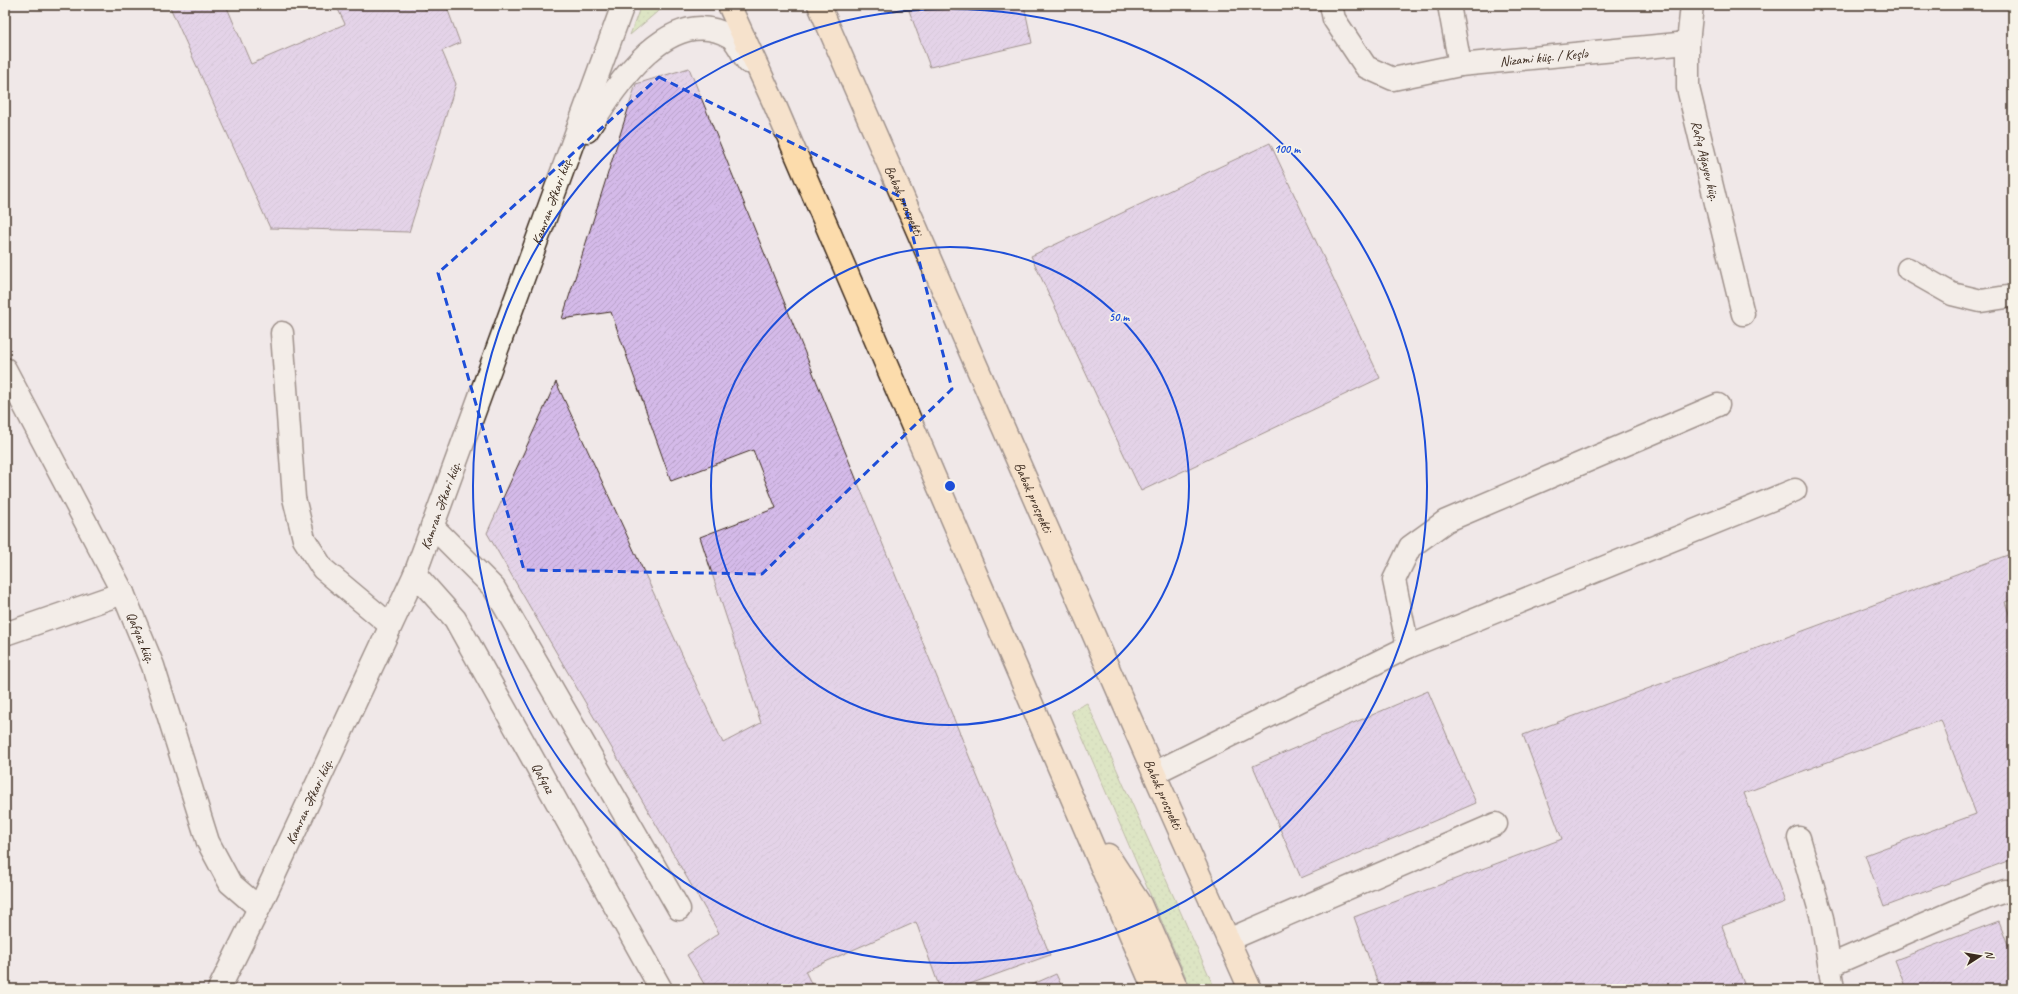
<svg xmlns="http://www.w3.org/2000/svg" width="2018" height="994" viewBox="0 0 2018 994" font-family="Caveat,sans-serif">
	<defs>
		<pattern id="grass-dots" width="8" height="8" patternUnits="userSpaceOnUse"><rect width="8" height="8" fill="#c5e299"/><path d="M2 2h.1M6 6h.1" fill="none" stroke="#aac283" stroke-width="1.8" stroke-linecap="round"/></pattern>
		<pattern id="building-hatch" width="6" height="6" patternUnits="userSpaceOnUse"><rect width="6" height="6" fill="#d4bae9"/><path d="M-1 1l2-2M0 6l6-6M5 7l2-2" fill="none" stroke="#b7a0c7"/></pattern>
	</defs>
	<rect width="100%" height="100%" fill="#f0e8e8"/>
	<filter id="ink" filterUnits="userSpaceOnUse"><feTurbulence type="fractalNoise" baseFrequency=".025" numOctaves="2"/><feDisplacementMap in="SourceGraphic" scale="8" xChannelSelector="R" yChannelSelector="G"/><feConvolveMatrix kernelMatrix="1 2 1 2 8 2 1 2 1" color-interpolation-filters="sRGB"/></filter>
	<g filter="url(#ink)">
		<g fill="url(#grass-dots)" stroke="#80865c">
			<polygon points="641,5 669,5 657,12 630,35"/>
			<polygon points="1087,703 1215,989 1191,989 1071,711"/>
		</g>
		<g fill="url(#building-hatch)" stroke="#3b2a1e">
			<polygon points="169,5 226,5 251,64 345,24 336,5 423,5 425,10 436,5 446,5 460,43 442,51 456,84 409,232 270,228"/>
			<polygon points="907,5 1024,5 1032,43 930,67"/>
			<polygon points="689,68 1050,955 956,989 940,989 916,922 805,971 814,989 707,989 687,955 719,933 487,533 556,382 723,743 761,723 700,537 776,508 753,450 671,481 611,312 562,319 636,84"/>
			<polygon points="1270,143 1380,378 1141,491 1031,256"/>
			<polygon points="2013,553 2013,599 2005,602 2013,625 2013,859 1884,907 1865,855 1976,814 1941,720 1744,793 1785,902 1722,926 1746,989 1380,989 1354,917 1562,839 1523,735"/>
			<polygon points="1428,691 1476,803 1301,878 1253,766"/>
			<polygon points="1999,921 2013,958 2013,989 1906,989 1895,960"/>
			<polygon points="1056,974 1063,989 1022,989"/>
		</g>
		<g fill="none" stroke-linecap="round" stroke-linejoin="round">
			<g stroke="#3b2a1e" stroke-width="25">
				<g id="minor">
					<polyline points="1331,5 1334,19 1366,67 1393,79 1460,65"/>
					<path id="s1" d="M 1449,5 L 1460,65 L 1688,43"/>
					<path id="s2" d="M 1692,5 L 1688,43 L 1688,88 L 1743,314"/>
					<path d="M 587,131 C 614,89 669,0 731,37 C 738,43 742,54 748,62"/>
					<polyline points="1908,269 1952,294 1981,301 2013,296"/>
					<polyline points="282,333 294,498 304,539 323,569 390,625"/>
					<path id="s3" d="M 5,369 L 123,593 L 153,666 L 208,842 L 230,883 L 259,908"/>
					<polyline points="432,526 494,588 679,909"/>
					<path id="s4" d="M 415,574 L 455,619 L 661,989"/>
					<polyline points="5,634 123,593"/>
					<polyline points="1408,647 1394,580 1410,547 1446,521 1718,405"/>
					<polyline points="1154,773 1408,647 1795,490"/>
					<polyline points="1799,838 1822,918 1833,989"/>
					<polyline points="1228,940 1496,824"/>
					<polyline points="1831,965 1991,896 2005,891 2013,892"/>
					<path id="s5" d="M 219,989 L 259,908 L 415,574 L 623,5"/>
				</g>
			</g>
			<g stroke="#3b2a1e" stroke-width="25">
				<g id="major">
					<polyline points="729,5 774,103 1154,989"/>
					<path id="s6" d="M 819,5 L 1154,773 L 1250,989"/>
					<polyline points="1108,855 1140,904 1177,989"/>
				</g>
			</g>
			<use href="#minor" stroke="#f7f3e8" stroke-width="22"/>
			<use href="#major" stroke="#fcdcac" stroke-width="22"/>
		</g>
	</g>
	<path d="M0 0H2018V994H0ZM 659,77 L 903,198 L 952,389 L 762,574 L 524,570 L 438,273 Z" fill="#f0e8e8" fill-opacity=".55" fill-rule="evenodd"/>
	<path fill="none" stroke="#1d4ed8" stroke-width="3" stroke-dasharray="8 5" stroke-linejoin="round" d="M 659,77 L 903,198 L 952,389 L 762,574 L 524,570 L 438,273 Z"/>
	<g fill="none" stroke="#1d4ed8" stroke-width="2">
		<circle cx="950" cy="486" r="239"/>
		<circle cx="950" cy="486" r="477"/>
	</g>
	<g text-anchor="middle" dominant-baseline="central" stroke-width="3.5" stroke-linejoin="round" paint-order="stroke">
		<g font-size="14" fill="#3b2a1e" stroke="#f7f3e8">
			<text stroke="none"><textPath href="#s1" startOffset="145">Nizami küç. / Keşlə</textPath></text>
			<text stroke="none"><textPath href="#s2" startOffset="158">Rafiq Ağayev küç.</textPath></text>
			<text stroke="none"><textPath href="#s6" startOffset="213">Babək prospekti</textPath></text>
			<text stroke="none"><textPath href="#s5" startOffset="856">Kamran Əfkari küç.</textPath></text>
			<text stroke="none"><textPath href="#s6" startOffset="537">Babək prospekti</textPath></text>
			<text stroke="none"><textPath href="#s5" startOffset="532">Kamran Əfkari küç.</textPath></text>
			<text stroke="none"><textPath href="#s3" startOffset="301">Qafqaz küç.</textPath></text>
			<text stroke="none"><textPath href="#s4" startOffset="242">Qafqaz</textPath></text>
			<text stroke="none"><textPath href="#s6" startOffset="861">Babək prospekti</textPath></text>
			<text stroke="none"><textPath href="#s5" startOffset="208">Kamran Əfkari küç.</textPath></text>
		</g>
	</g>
	<circle cx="950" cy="486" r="6" fill="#1d4ed8" stroke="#f7f3e8" stroke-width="2"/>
	<g font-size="12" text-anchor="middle" font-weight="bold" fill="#1d4ed8" stroke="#f7f3e8" stroke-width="3.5" stroke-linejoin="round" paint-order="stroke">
		<text x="1287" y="153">100 m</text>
		<text x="1119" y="321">50 m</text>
	</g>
	<rect width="2018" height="994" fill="none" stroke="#f7f3e8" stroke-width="20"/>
	<rect x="10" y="10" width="1998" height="974" fill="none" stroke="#3b2a1e" stroke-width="1.5" filter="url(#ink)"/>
	<g transform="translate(1980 956) rotate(78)" stroke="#f7f3e8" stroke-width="3" paint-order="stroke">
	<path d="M0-3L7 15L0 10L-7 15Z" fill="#3b2a1e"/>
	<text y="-6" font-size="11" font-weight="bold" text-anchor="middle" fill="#3b2a1e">N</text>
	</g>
</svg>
